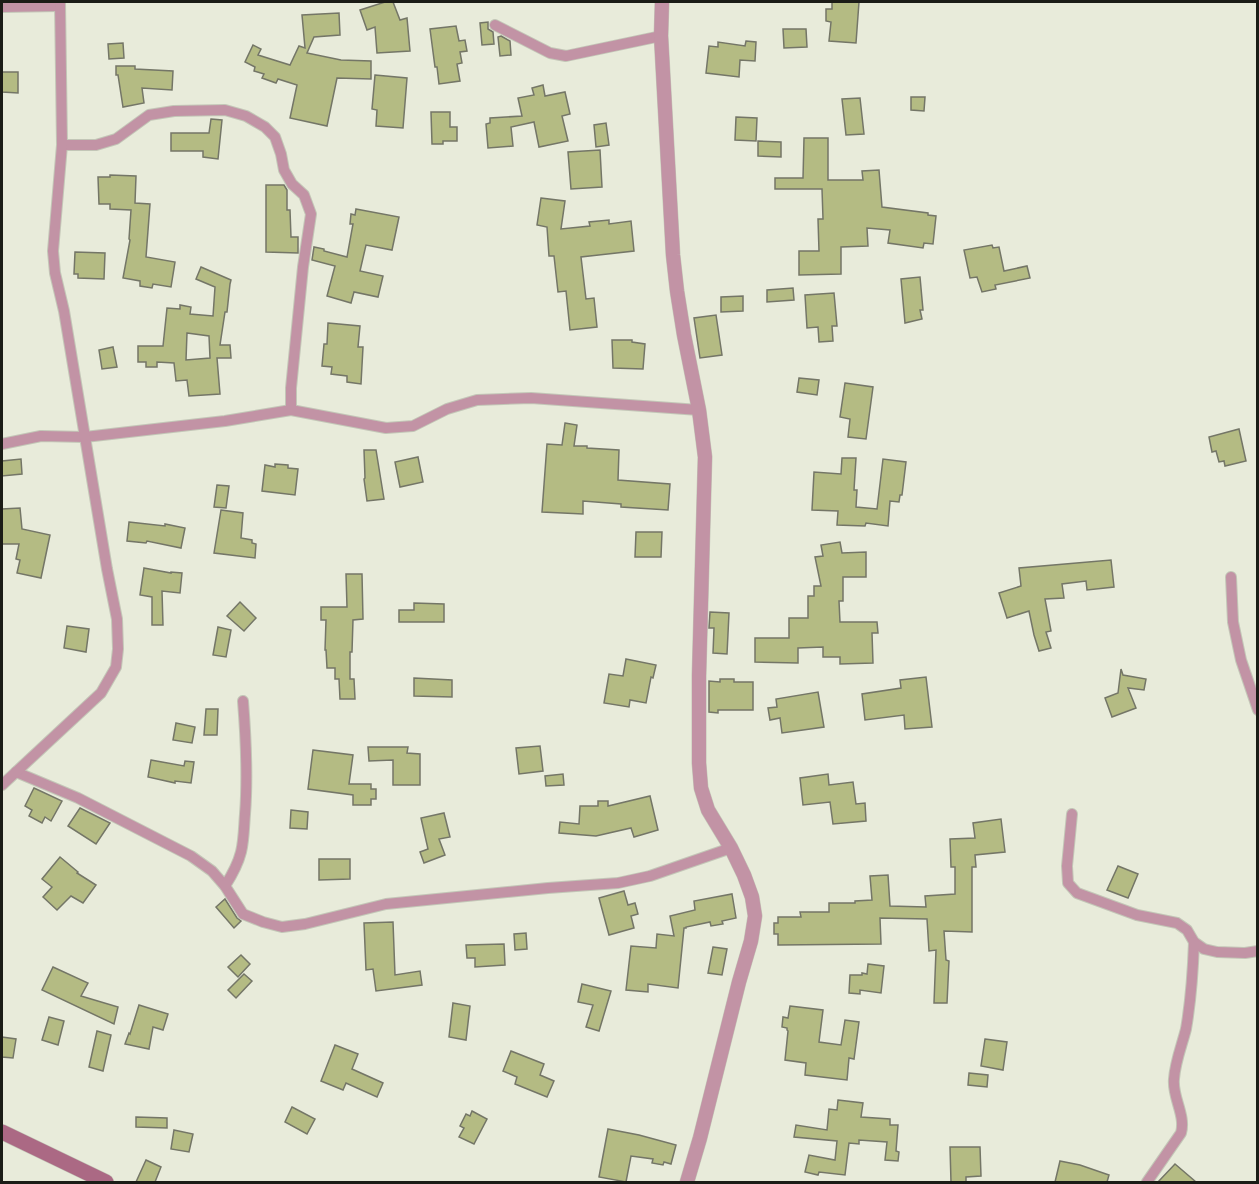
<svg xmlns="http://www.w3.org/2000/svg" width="1259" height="1184" viewBox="0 0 1259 1184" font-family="'Varela Round',sans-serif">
	<rect width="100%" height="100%" fill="#e8ebda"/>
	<g fill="#b4bb83" stroke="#747667" stroke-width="1.5" fill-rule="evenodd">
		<polygon points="385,2 393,2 400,20 407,18 410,51 377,53 375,27 367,30 360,10"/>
		<polygon points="832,2 859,2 856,43 829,41 831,22 826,21 826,9 832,9"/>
		<polygon points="339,13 340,35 314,37 307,53 341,60 371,61 371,79 337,78 327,126 290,118 297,85 278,79 276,83 262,78 264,74 254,71 255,67 245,62 253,45 261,49 258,55 290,65 299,46 305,48 302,15"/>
		<polygon points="488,22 488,29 493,32 494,44 482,45 480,23"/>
		<polygon points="456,26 459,41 465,40 467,51 460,52 462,63 457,64 460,81 439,84 437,67 435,67 430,29"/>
		<polygon points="783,29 806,29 807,47 784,48"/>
		<polygon points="501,36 510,41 511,55 500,56 498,37"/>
		<polygon points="746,41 756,42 755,61 740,60 739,77 706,73 709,46 718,47 718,42 745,46"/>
		<polygon points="123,43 124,58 109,59 108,44"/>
		<polygon points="116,66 135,66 135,69 173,71 172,90 142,88 144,103 123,107 118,75 116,75"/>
		<polygon points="2,72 18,72 18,93 2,92"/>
		<polygon points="375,75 407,78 403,128 376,126 377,110 372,109"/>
		<polygon points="543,85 545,96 565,92 570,114 562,116 568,141 539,147 534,122 511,127 513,146 488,148 486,124 490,123 490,118 522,116 518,98 534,95 532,88"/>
		<polygon points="911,97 925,97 924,111 911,110"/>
		<polygon points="860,98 864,134 846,135 842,99"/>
		<polygon points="431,112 450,112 450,127 457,127 457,141 443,141 443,144 432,144"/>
		<polygon points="736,117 757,118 756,141 735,140"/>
		<polygon points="211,119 222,120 218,159 203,157 203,151 171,151 171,133 209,133"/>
		<polygon points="606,123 609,145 596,147 594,125"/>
		<polygon points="804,138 828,138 828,180 863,180 862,171 879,170 882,207 928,213 928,215 936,216 933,244 924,243 923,248 888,243 890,230 867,228 868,246 841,247 841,274 799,275 799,251 819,251 818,219 823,219 822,189 775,189 775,178 803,178"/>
		<polygon points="758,141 781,142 781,157 758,156"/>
		<polygon points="600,150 602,187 571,189 568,152"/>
		<polygon points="110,175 136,176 135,203 150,204 146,257 175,262 171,287 153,284 152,288 140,286 140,281 123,278 130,240 129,239 131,210 110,209 110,204 99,204 98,177 110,177"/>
		<polygon points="266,185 284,185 287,190 287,210 290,210 291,237 298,237 298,253 266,252"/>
		<polygon points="541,198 565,201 561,229 590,226 589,222 609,220 609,224 631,221 634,251 581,257 586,299 594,298 597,327 570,330 566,291 558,292 554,256 549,256 547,227 537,225"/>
		<polygon points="356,209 399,217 392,250 366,245 360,271 383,276 378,297 354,292 351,303 327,296 335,266 312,260 314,247 324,249 324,251 347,257 353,224 350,224 351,214 355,215"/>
		<polygon points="992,245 993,248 999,247 1004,271 1027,266 1030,278 995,285 996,289 982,292 977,277 970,278 964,250"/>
		<polygon points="75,252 105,253 104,279 78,278 78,274 74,274"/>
		<path d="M 201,267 L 231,280 L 230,284 L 227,312 L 225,312 L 220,345 L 230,345 L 231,358 L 217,358 L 220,394 L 189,396 L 187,380 L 176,381 L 174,363 L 157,362 L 157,367 L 146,367 L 146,362 L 138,362 L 138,346 L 163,346 L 167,308 L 180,309 L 180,305 L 191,307 L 190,314 L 213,316 L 215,287 L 196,279 ZM 187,333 L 209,336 L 210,358 L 186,360 Z"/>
		<polygon points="920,277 923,310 920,310 922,319 905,323 901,279"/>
		<polygon points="793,288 794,300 767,302 767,290"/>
		<polygon points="834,293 837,326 832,326 833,341 819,342 818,327 807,328 805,295"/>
		<polygon points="743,296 743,311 721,312 721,297"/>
		<polygon points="716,315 722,355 700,358 694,318"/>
		<polygon points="328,323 360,326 358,347 363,347 361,384 347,382 347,376 331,374 332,367 322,366 324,344 327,344"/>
		<polygon points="612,340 632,340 632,342 645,344 643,369 613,368"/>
		<polygon points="113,347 117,367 102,369 99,350"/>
		<polygon points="799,378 819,380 817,395 797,392"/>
		<polygon points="845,383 873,387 866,439 848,437 850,419 840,417"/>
		<polygon points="565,423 577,425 574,446 587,446 587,448 619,450 618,480 670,484 668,510 621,507 621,504 583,501 583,514 542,512 547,444 562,445"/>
		<polygon points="1239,429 1246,461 1225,466 1224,461 1219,462 1216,451 1212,452 1209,437"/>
		<polygon points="364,450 376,450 384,499 367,501 364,479 365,478"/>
		<polygon points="418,457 423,482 400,487 395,462"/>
		<polygon points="842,458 856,458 854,490 857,490 856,507 877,509 883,459 906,462 902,495 900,495 899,502 890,501 888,526 866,523 865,526 837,525 838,511 812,510 814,472 841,474"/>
		<polygon points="21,459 22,474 2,476 2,461"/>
		<polygon points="275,464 288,465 288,468 298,469 295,495 262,491 265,465 275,467"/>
		<polygon points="217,485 229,486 226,508 214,507"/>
		<polygon points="20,508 22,529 50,535 41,578 17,573 20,560 16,559 19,544 2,544 2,509"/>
		<polygon points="221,510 243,513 241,538 252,540 252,543 256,544 255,558 214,553"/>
		<polygon points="129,522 165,526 165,524 185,528 181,548 147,541 146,543 127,541"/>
		<polygon points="636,532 662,532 661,557 635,557"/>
		<polygon points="840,542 842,553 866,552 866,577 843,577 843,601 839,601 840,622 877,622 878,633 872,633 873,663 840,664 840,657 823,657 823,647 798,648 798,663 755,662 755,638 789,638 789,618 808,618 808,596 814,596 814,586 821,586 815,557 823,556 821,545"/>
		<polygon points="1111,560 1114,587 1087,590 1086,581 1062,584 1064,598 1045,599 1051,631 1046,632 1051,648 1039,651 1034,635 1029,611 1007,618 999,593 1021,586 1019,568"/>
		<polygon points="144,568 171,573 171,572 182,573 180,593 162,591 163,625 152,625 152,597 140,595"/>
		<polygon points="346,574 362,574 363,619 353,620 352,652 350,652 350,679 354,679 355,699 340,699 339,679 335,679 335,668 327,668 326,650 325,650 326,620 321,620 321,607 347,607"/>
		<polygon points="240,602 256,618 244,631 227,616"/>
		<polygon points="414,603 444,604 444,622 399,622 399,610 414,610"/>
		<polygon points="710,612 729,613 727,654 713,653 714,628 709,628"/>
		<polygon points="67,626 89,629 86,652 64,648"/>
		<polygon points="218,627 231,630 226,657 213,655"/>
		<polygon points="626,659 656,665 653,678 651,677 646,703 630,700 629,707 604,703 609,674 623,676"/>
		<polygon points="1121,669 1123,675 1146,679 1144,690 1128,688 1136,708 1112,717 1105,698 1118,693"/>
		<polygon points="926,677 932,727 905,729 904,715 865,720 862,694 901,688 900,680"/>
		<polygon points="414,678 452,680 452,697 414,696"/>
		<polygon points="720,679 734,679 734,682 753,682 753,710 718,710 718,713 709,712 709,681 720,682"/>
		<polygon points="818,692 824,727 782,733 780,718 770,720 768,708 777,707 776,699"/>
		<polygon points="206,709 218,709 217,735 204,735"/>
		<polygon points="176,723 195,727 192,743 173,740"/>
		<polygon points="540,746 543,771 519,774 516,748"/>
		<polygon points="368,747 408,747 407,753 420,754 420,785 393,785 393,760 369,761"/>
		<polygon points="313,750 353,755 349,784 371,784 371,789 376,789 376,799 371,799 371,805 353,805 353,795 308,789"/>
		<polygon points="151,760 184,766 185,761 194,762 191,783 175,781 175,783 148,777"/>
		<polygon points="563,774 564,785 546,786 545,776"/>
		<polygon points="828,774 829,785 853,782 856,804 865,803 866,821 833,824 830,802 803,805 800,778"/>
		<polygon points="34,788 62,801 51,821 45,817 42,823 29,816 32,810 25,806"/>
		<polygon points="650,796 658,830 634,837 631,828 596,836 559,833 560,822 579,824 580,806 598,806 598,801 608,801 608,806"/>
		<polygon points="80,808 110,823 96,844 68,826"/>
		<polygon points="291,810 308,812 307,829 290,828"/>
		<polygon points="444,813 450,837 439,839 445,855 424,863 420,852 428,849 421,818"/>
		<polygon points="1001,819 1005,852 975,855 976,867 972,867 972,932 944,931 946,960 949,961 947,1003 934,1003 936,950 929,951 927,919 880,918 881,944 778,945 778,934 774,934 774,923 778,923 778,917 801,917 800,912 829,912 829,903 855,903 855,901 872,900 870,876 888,875 890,906 926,907 925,896 955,894 955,867 951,867 950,839 975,838 973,823"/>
		<polygon points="60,857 78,872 77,873 96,885 83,903 71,896 57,910 43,897 52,887 42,879"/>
		<polygon points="319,859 350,859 350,879 319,880"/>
		<polygon points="1118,866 1138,874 1128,898 1107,890"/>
		<polygon points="624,891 628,905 635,903 638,914 631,916 634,928 609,935 599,898"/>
		<polygon points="732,894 736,918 722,921 723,924 711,926 710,922 686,927 686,928 684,928 678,988 648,984 648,992 626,990 631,946 656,948 657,934 674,936 670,916 695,910 694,901"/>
		<polygon points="225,899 237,918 241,921 234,928 216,907"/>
		<polygon points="393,922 395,975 420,971 422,985 376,991 373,969 366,970 364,923"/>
		<polygon points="526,933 527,949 515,950 514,934"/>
		<polygon points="504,944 505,965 475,967 475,958 467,958 466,945"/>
		<polygon points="713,947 727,949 722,975 708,973"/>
		<polygon points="241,955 250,964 238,977 228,967"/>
		<polygon points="868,964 884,966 881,993 860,990 860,994 849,993 850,975 862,975 862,973 867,974"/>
		<polygon points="53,967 88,983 81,996 118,1007 114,1024 42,990"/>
		<polygon points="244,974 252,981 236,998 228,990"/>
		<polygon points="582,984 611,991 599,1031 586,1027 593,1005 578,1002"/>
		<polygon points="453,1003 470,1006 466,1040 449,1037"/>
		<polygon points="139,1005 168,1014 163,1030 153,1027 149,1049 125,1044 129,1033 130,1034"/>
		<polygon points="790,1006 823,1010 819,1042 841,1045 845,1020 859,1022 854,1059 849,1058 847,1080 805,1075 806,1063 785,1060 788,1031 787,1030 787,1028 782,1027 783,1017 788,1018"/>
		<polygon points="49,1017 64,1021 58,1045 42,1040"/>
		<polygon points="97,1031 111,1035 103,1071 89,1067"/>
		<polygon points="2,1037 16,1039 13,1058 2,1057"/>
		<polygon points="985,1039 1007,1042 1003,1070 981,1066"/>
		<polygon points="335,1045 358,1054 352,1069 383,1083 377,1097 346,1083 343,1090 321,1081"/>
		<polygon points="511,1051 544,1064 540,1075 554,1081 547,1097 515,1084 517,1077 503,1071"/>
		<polygon points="969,1073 988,1075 987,1087 968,1085"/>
		<polygon points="838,1100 863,1103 861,1117 890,1119 890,1125 898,1125 896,1151 899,1152 898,1161 885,1160 887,1142 859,1140 859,1144 849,1143 845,1175 819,1172 818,1175 805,1172 809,1155 835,1160 837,1141 794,1137 796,1125 827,1130 829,1109 837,1110"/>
		<polygon points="292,1107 315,1119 307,1134 285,1122"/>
		<polygon points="472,1111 487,1119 474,1144 459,1137 464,1128 460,1126 466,1114 470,1116"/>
		<polygon points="136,1117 167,1118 167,1128 136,1127"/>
		<polygon points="608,1129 639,1135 676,1145 671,1164 664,1162 663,1165 652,1163 653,1159 631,1156 626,1182 599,1177"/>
		<polygon points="174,1130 193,1134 189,1152 171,1149"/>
		<polygon points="950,1147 980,1147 981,1176 966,1177 966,1182 951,1182"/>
		<polygon points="146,1160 161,1167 155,1182 136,1182"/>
		<polygon points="1060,1161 1080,1165 1109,1175 1107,1182 1055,1182"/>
		<polygon points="1175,1164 1196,1182 1158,1182"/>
	</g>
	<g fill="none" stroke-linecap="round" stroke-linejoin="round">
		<g stroke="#c3c6b7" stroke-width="12">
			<g id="minor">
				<polyline points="2,7 59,6"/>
				<polyline points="495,25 550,53 566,56 661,36"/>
				<polyline points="62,145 96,145 116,139 149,115 174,111 225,110 246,116 265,127 275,137 281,154 284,170 292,184 304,195 311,214 303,267 291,388 291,410"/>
				<polyline points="2,444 41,436 85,437 225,421 291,410 386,428 413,426 447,409 477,400 531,398 699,410"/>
				<polyline points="1231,577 1233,622 1241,660 1258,710"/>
				<polyline points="16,772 78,798 191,856 212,871 225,886 243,914 263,922 282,927 305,924 386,904 548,888 618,883 650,876 731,848"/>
				<polyline points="2,785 101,693 116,667 118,649 117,619 107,569 64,311 55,273 53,251 62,145 60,2"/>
				<polyline points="1072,814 1067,866 1068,883 1077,893 1137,915 1177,923 1187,930 1194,942 1204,949 1217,952 1245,953 1258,951"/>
				<path d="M 225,886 C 232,875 238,864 241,852 C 244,840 244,826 245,814 C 248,776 246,739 243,701"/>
				<path d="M 1147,1182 L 1181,1133 C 1186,1115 1172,1097 1174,1079 C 1175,1062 1182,1045 1186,1029 C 1191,1000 1193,971 1194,942"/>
			</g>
		</g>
		<g stroke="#c3c6b7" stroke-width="15">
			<polyline id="tertiary" points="662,2 661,36 673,255 677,291 684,335 699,410 705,457 699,676 699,763 701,788 708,810 731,848 744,875 752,897 755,916 751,941 739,982 700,1138 687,1182"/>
		</g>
		<g stroke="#c3c6b7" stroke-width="16">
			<polyline id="secondary" points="2,1132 106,1182"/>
		</g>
		<use href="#minor" stroke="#c293a5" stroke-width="10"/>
		<use href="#tertiary" stroke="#c293a5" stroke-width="14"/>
		<use href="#secondary" stroke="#ab6984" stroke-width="15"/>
	</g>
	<rect width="1259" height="1184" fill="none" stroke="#1b1c16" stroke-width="6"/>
</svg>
